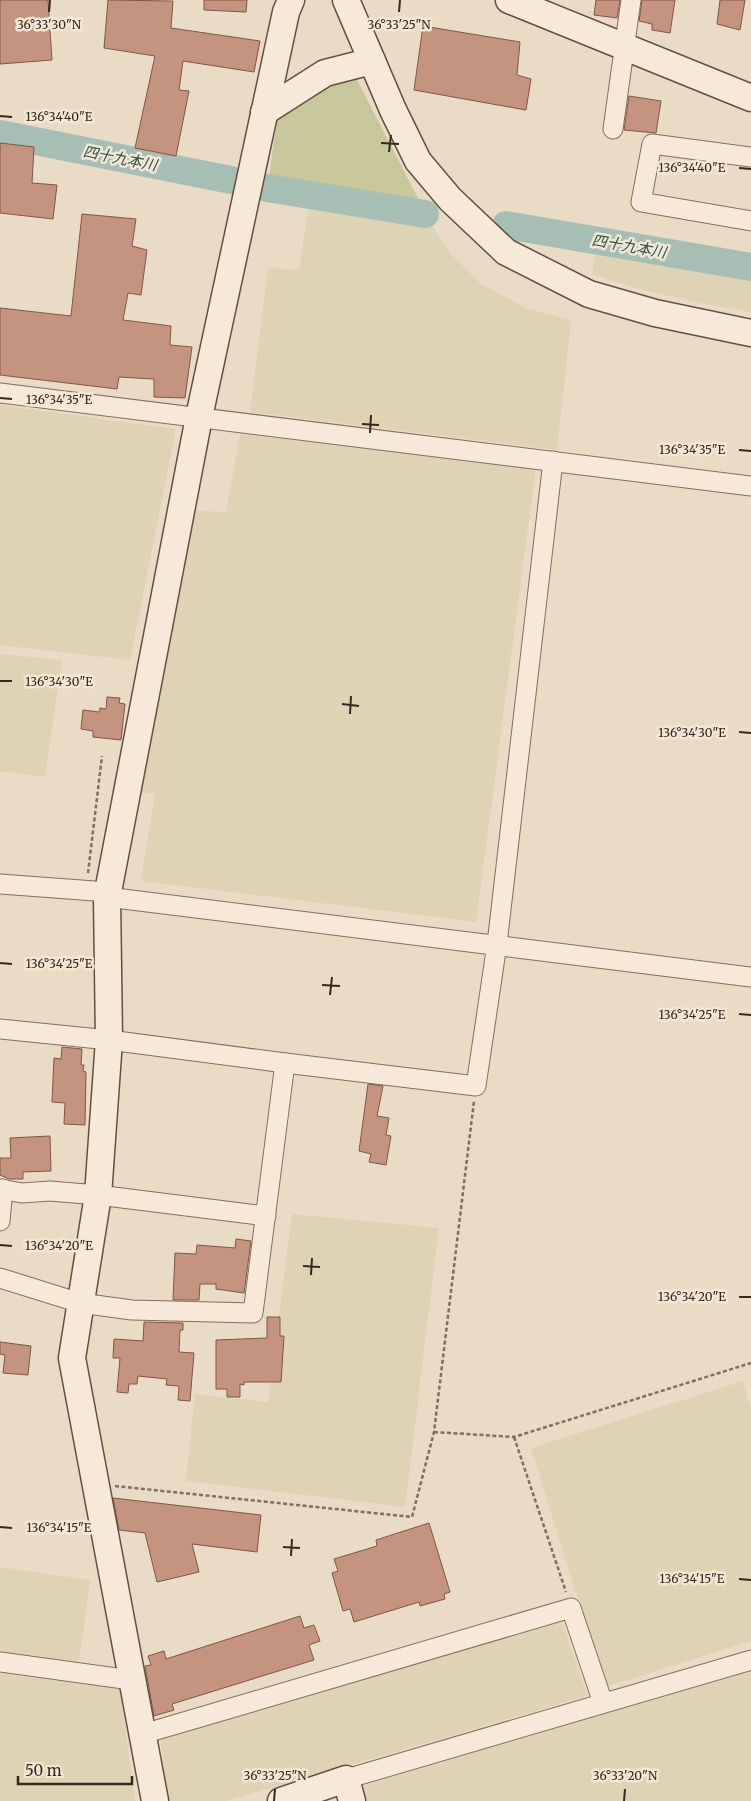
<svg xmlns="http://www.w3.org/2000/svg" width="751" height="1801" viewBox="0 0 751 1801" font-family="Merriweather,'Noto Sans JP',serif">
	<rect width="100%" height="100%" fill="#eadbc7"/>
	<g fill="#dfd3b5">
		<polygon points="309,206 431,224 450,253 481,284 528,309 571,320 557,450 250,412 268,268 299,270"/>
		<polygon points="596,250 751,275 751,312 699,303 627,286 592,274"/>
		<polygon points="0,405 176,429 130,660 0,645"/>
		<polygon points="240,434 536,467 476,922 141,881 155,794 129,790 189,509 226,513"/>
		<polygon points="0,654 62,660 45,777 0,771"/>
		<polygon points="292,1214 439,1228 405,1507 186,1481 195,1394 268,1402"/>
		<polygon points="743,1381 751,1409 751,1641 605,1687 531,1448"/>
		<polygon points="0,1567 90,1580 79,1662 0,1652"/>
		<polygon points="562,1621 587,1696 226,1801 167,1801 161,1739"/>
		<polygon points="751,1669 751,1801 360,1801 356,1788"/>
		<polygon points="0,1673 120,1689 135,1801 0,1801"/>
	</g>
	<polygon fill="#c7c79b" points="355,76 423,208 269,177 278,114 325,84"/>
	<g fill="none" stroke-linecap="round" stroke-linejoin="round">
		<g stroke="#a7beb5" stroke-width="28">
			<polyline points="0,134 241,182"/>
			<polyline points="267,188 425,214"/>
			<polyline points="506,225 751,267"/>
		</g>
	</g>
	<g fill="#c59480" stroke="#815546">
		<polygon points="0,0 48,0 52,60 0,64"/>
		<polygon points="108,0 173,1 171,28 260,41 254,72 183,61 179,90 189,91 176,156 135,148 155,56 104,48"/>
		<polygon points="204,0 247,0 246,12 204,10"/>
		<polygon points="596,0 620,0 617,18 594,15"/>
		<polygon points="642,0 675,0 670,33 652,30 652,24 639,21"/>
		<polygon points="720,0 745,0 740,30 717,24"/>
		<polygon points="423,26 520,42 517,75 531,79 526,110 414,90"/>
		<polygon points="629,96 661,101 656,133 624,130"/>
		<polygon points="0,143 34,147 32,183 57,185 53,219 0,213"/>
		<polygon points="82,214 136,219 132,246 147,250 141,295 128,293 123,320 171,326 170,345 192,347 185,398 154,397 154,379 119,377 117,389 0,375 0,308 71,316"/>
		<polygon points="107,697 120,698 119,703 125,704 121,740 93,737 93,731 81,729 83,710 99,712 100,708 106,709"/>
		<polygon points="62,1047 82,1049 81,1065 84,1065 83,1071 86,1072 85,1125 64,1124 65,1103 52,1102 54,1058 61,1059"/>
		<polygon points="368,1084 383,1086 377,1116 389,1118 386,1135 391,1136 386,1165 369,1162 371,1154 359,1151"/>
		<polygon points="50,1136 51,1171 23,1172 23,1179 9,1179 0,1175 0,1158 11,1158 10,1138"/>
		<polygon points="236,1239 251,1241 244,1293 216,1289 216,1284 200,1284 199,1300 173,1300 175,1253 196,1254 197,1245 235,1248"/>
		<polygon points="267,1317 280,1317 280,1336 284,1336 281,1382 244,1382 244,1385 240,1384 240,1397 227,1397 227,1389 216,1389 216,1340 267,1338"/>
		<polygon points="144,1322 183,1323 183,1330 180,1330 179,1352 194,1353 190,1401 178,1400 179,1386 166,1385 167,1379 138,1376 137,1384 129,1384 128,1393 117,1392 120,1358 113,1358 114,1339 143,1341"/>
		<polygon points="0,1342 31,1346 28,1375 3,1373 5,1355 0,1354"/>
		<polygon points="113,1498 261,1515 257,1552 192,1544 199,1572 157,1582 145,1533 119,1530"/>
		<polygon points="429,1523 450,1592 444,1594 445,1599 420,1606 419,1602 354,1622 350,1609 343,1611 332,1573 338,1571 334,1559 377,1546 376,1540"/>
		<polygon points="300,1616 304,1628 314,1625 320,1641 309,1645 314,1660 172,1704 174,1710 154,1716 145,1666 151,1665 148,1656 164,1651 166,1659"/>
	</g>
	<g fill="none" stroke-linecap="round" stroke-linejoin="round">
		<g stroke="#846d5e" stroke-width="21">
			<g id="street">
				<polyline points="613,129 631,0"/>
				<polyline points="751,157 652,144 641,202 751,221"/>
				<polyline points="0,393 751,486"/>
				<polyline points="0,884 108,892"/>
				<polyline points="107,897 751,977"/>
				<polyline points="0,1029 109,1040 285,1063 253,1313 132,1310 80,1303 0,1278"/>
				<polyline points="285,1063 476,1086 497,944 553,461"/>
				<polyline points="0,1189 22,1193 50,1191 98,1195 266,1216"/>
				<polyline points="0,1221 3,1189"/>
				<polyline points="0,1662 131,1680"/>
				<polyline points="143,1734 571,1608 603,1703"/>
				<polyline points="346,1779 751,1660"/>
			</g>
		</g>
		<g stroke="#664f41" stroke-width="29">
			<g id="secondary">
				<polyline points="346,0 393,110 418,161 450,199 506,252 589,294 655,313 751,333"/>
				<polyline points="509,0 751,98"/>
				<polyline points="264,112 325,73 372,61"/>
				<polyline points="155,1801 72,1358 98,1195 109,1040 107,897 199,417 286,12 291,0"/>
				<polyline points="281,1801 346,1779 352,1801"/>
			</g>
		</g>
		<g stroke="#846d5e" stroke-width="2.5" stroke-dasharray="4 2.5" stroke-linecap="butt">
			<polyline points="88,873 102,756"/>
			<polyline points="434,1432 514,1437 751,1363"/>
			<polyline points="514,1437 566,1592"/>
			<polyline points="115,1486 412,1517 434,1432 474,1101"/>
		</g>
		<use href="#street" stroke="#f6e9d9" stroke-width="19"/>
		<use href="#secondary" stroke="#f6e9d9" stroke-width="26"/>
	</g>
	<path fill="none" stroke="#362820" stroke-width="2" d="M 49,12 L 50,0M 399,12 L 400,0M 0,116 L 12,117M 381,143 L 399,144M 389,152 L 391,135M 739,168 L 751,169M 0,398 L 12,399M 362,424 L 379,425M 370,433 L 371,415M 739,450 L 751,451M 0,681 L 12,681M 342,704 L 359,706M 350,714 L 351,696M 739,732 L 751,733M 0,963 L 12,964M 322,985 L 340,986M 330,995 L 332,977M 739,1014 L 751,1015M 0,1245 L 12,1246M 303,1266 L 320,1267M 311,1275 L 312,1258M 739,1297 L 751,1297M 0,1527 L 12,1528M 283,1547 L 300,1548M 291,1556 L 292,1539M 739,1579 L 751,1580M 274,1801 L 275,1789M 624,1801 L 625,1789"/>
	<g text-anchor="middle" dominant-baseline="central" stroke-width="5" stroke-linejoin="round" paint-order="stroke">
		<g font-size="15" font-style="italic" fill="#31544d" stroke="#f2e6d5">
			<text transform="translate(120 158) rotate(11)">四十九本川</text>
			<text transform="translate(629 246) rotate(10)">四十九本川</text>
		</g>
	</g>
	<g font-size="12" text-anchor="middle" fill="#362820" stroke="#f2e6d5" stroke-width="5" stroke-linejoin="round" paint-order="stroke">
		<text x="49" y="29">36°33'30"N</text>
		<text x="399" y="29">36°33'25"N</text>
		<text x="59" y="121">136°34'40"E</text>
		<text x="692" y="172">136°34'40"E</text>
		<text x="59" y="404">136°34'35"E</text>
		<text x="692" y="454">136°34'35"E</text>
		<text x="59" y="686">136°34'30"E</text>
		<text x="692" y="737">136°34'30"E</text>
		<text x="59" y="968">136°34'25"E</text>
		<text x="692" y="1019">136°34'25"E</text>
		<text x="59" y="1250">136°34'20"E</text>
		<text x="692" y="1301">136°34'20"E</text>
		<text x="59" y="1532">136°34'15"E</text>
		<text x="692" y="1583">136°34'15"E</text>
		<text x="275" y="1780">36°33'25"N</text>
		<text x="625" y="1780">36°33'20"N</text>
	</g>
	<path d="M18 1776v8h114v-8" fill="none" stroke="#362820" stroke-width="2.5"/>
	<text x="25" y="1776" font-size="15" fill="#362820" stroke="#f2e6d5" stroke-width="4" paint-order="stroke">50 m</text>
</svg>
